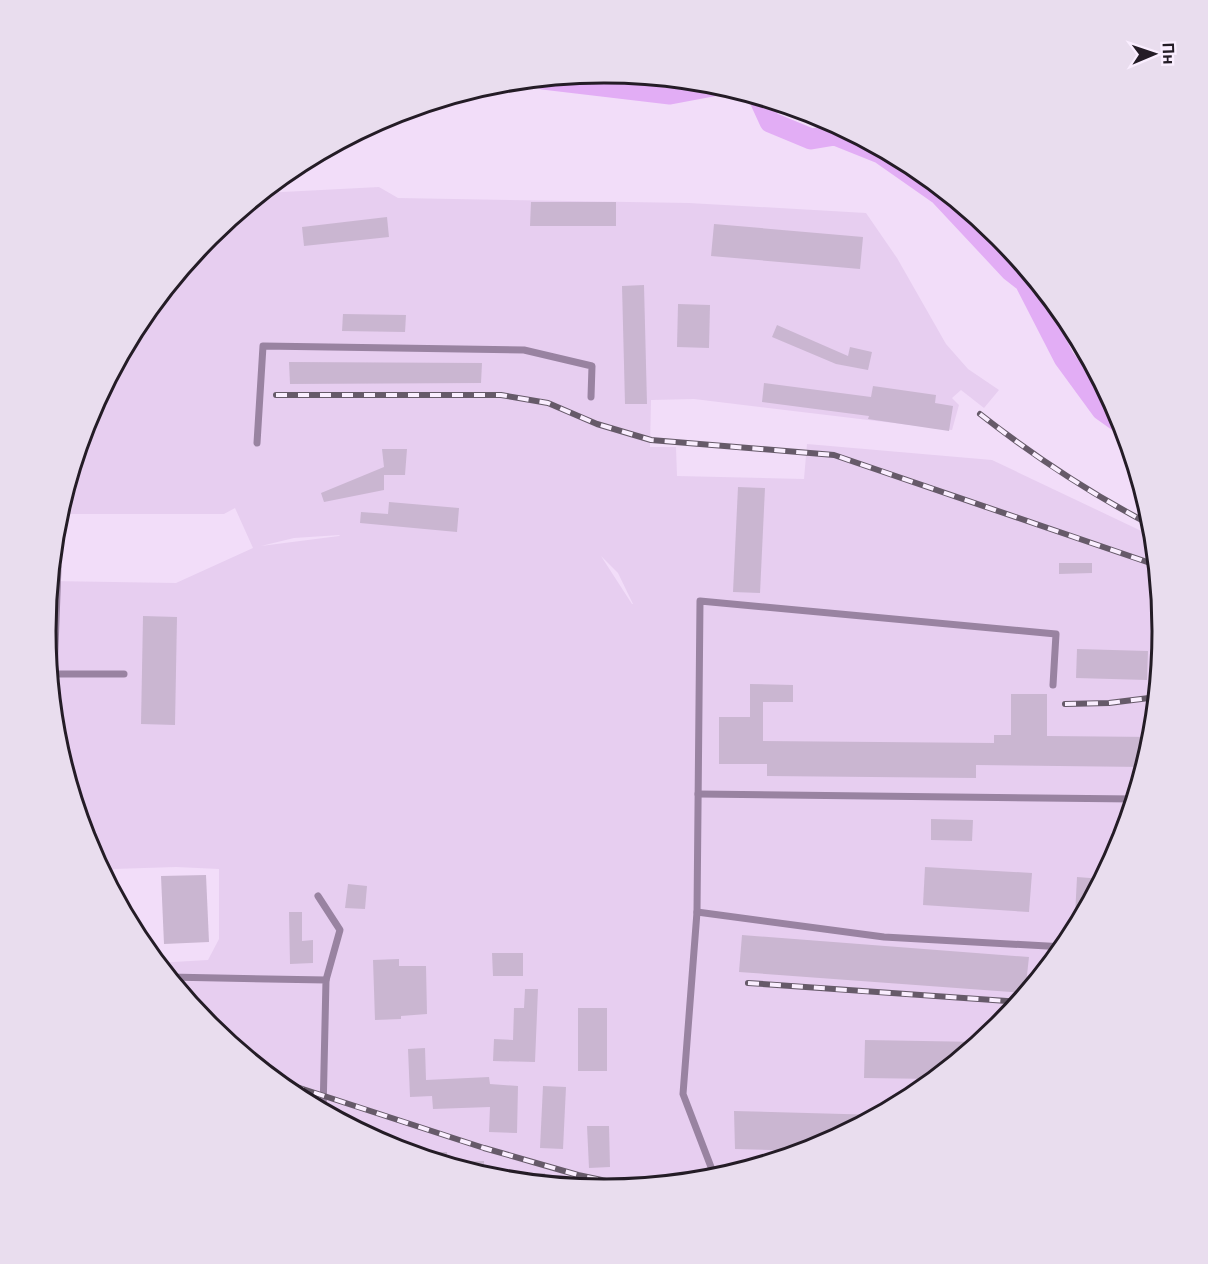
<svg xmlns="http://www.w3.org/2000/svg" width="1208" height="1264" viewBox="0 0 1208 1264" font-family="'Open Sans',sans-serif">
	<rect width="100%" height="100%" fill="#f2ddf9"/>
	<path fill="#e7cef0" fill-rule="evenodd" d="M 379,187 L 398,198 L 689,203 L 866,213 L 897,258 L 946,344 L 968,369 L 999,390 L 984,408 L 961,390 L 952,398 L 959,405 L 952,430 L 694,399 L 651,400 L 650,447 L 676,447 L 677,476 L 804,479 L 807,444 L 992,460 L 1154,537 L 1156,562 L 1151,594 L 1159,594 L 1163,632 L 1152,741 L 1120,846 L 1069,943 L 999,1028 L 914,1097 L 818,1149 L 713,1180 L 604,1191 L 495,1180 L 390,1148 L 293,1097 L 208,1027 L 156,963 L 208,960 L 219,939 L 219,869 L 176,867 L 113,869 L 116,898 L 87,846 L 56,741 L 45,632 L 50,581 L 176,583 L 253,548 L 235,508 L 224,514 L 58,514 L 88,418 L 139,321 L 209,236 L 263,193 ZM 340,535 L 339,536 L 261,546 L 294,538 ZM 601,556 L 618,573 L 633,604 L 632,604 Z"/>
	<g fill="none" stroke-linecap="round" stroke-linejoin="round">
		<g stroke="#e2adf5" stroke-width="21">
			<polyline points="543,79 670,94 718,85"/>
			<polyline points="759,98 770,122 811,139 835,135 880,153 940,195 1011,271 1025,282 1064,358 1102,410 1123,425"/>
		</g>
	</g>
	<g fill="#cab6d1">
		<polygon points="531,202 616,202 616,226 530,226"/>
		<polygon points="387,217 389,237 304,246 302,227"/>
		<polygon points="714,224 863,237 860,269 711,256"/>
		<polygon points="644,285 647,404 625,404 622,286"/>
		<polygon points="678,304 710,305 709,348 677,347"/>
		<polygon points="343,314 406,315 405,332 342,331"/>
		<polygon points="777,325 848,356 850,347 872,352 868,370 836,364 772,337"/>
		<polygon points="289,362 482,363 481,383 290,384"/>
		<polygon points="764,383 871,397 873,386 936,395 935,403 953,406 949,431 868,419 869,416 762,402"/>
		<polygon points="382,449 407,449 405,475 384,475 384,490 324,502 321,493 384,467"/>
		<polygon points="738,487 765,488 760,593 733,592"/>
		<polygon points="389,502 459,508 457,532 360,523 361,512 388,514"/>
		<polygon points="1059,563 1092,563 1092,573 1059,574"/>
		<polygon points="143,616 177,617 175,725 141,724"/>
		<polygon points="1077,649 1148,651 1147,680 1076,678"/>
		<polygon points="750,684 793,685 793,702 763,702 763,741 994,743 994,735 1011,735 1011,694 1047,694 1047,736 1153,737 1152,741 1144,767 976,765 976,778 767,776 767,764 719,764 719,717 750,717"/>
		<polygon points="931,819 973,820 972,841 931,840"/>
		<polygon points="925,867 1032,873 1029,912 923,905"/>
		<polygon points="206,875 209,942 164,944 161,876"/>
		<polygon points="1077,877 1103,879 1083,916 1075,916"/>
		<polygon points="348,884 367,886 365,909 345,908"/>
		<polygon points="289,912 302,912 302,941 313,940 313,963 290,964"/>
		<polygon points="742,935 1029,957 1025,993 739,972"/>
		<polygon points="492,953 523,953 523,976 493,976"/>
		<polygon points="399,959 399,966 426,966 427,1014 401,1016 401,1019 375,1020 373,960"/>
		<polygon points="525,989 538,989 535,1062 493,1061 494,1039 513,1040 514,1008 524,1008"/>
		<rect x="578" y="1008" width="29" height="63"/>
		<polygon points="865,1040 981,1042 936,1079 864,1078"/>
		<polygon points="425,1048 426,1080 489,1077 490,1084 518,1086 517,1133 489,1132 490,1107 433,1109 432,1096 410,1097 408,1049"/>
		<polygon points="543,1086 566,1087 563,1149 540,1148"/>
		<polygon points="734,1111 880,1115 810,1151 735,1149"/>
		<polygon points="587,1126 609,1126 610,1167 589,1168"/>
		<polygon points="410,1152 447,1152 447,1162 484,1161 484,1177 410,1154"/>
		<polygon points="545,1173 546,1185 498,1181 498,1175"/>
	</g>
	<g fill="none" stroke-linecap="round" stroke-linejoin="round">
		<g stroke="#9983a1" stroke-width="7">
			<polyline points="257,443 263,346 524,350 592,366 591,397"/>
			<polyline points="52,674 124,674"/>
			<polyline points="54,674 58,567"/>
			<polyline points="698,794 1135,799"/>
			<polyline points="1128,799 1132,807"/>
			<polyline points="318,896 340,930 326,980"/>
			<polyline points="697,912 884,937 1065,947"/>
			<polyline points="168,977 326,980 323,1113"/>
			<polyline points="712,1180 711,1167 683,1094 697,912 700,601 1056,634 1053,685"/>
		</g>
		<g stroke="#665a69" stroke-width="6">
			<g id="rail">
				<polyline points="276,395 501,395 548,403 597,424 651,440 834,455 1156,565"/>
				<path d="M 980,414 C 1035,457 1091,494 1153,526"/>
				<polyline points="1065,704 1109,703 1157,697"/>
				<polyline points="748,983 1020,1002"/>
				<polyline points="272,1079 484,1148 578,1175 639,1188"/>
			</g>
		</g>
		<use href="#rail" stroke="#faeeff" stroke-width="4" stroke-dasharray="11" stroke-linecap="butt"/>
	</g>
	<path d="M0 0H1208V1264H0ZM56 631a548 548 0 1 1 1096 0a548 548 0 1 1-1096 0Z" fill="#e9ddee" fill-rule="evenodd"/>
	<path fill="none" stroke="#241c26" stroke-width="3" d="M56 631a548 548 0 1 1 1096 0a548 548 0 1 1-1096 0Z"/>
	<g transform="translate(1154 54) rotate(88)" stroke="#faeeff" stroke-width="4.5" paint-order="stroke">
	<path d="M0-4.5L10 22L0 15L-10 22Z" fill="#241c26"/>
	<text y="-9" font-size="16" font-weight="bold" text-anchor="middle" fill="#241c26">Пн</text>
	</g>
</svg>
